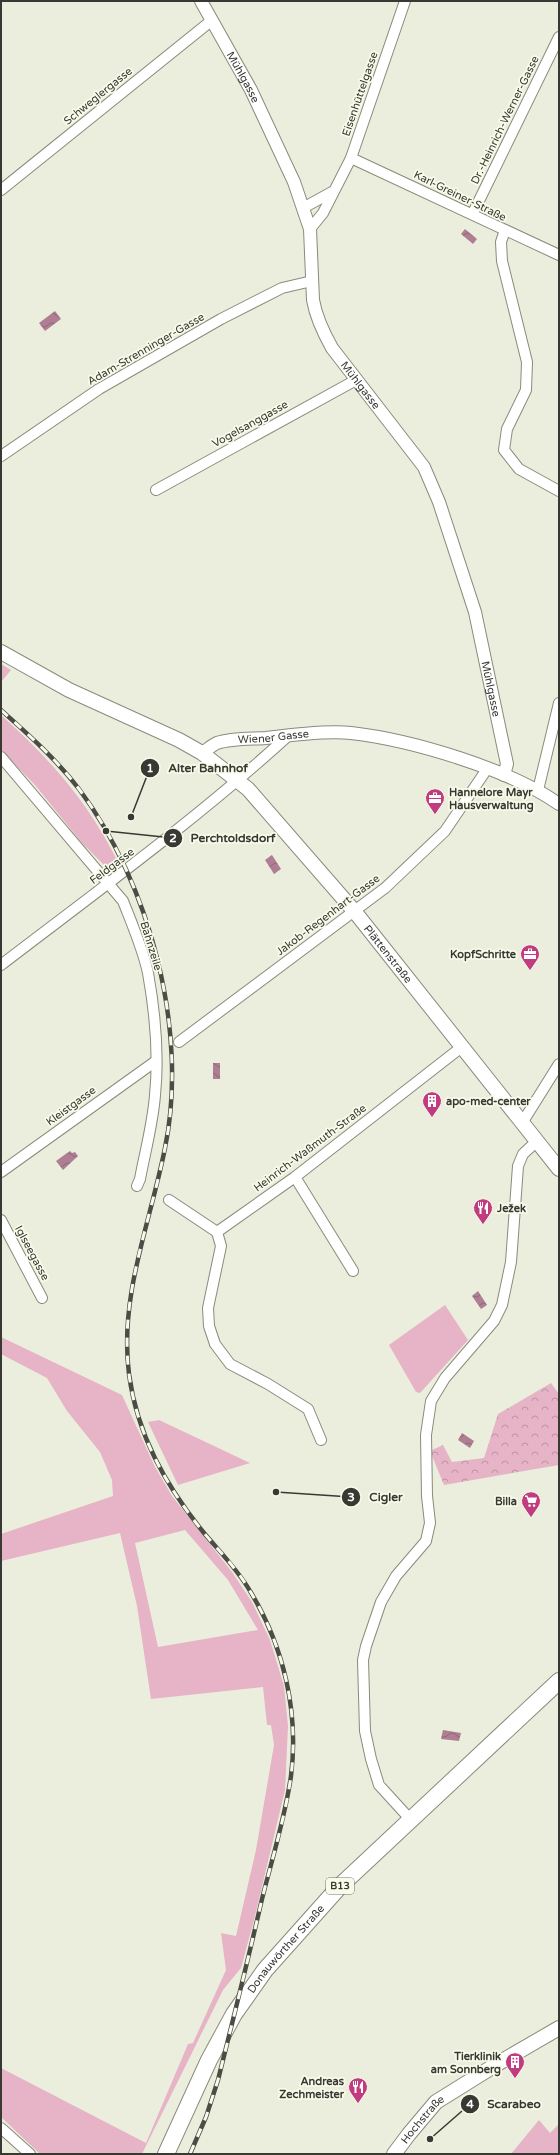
<svg xmlns="http://www.w3.org/2000/svg" width="560" height="2155" viewBox="0 0 560 2155" font-family="'Varela Round',sans-serif">
	<defs>
		<pattern id="forest-crowns" width="20" height="18" patternUnits="userSpaceOnUse"><rect width="20" height="18" fill="#e6b3c7"/><path d="M2 6a3 3 0 1 1 6 0M12 15a3 3 0 1 1 6 0" fill="none" stroke="#bb93a2"/></pattern>
		<pattern id="water-waves" width="16" height="10" patternUnits="userSpaceOnUse"><rect width="16" height="10" fill="#af7e92"/><path d="M0 5q4-4 8 0t8 0" fill="none" stroke="#8f6878"/></pattern>
	</defs>
	<rect width="100%" height="100%" fill="#ebeedd"/>
	<g fill="#e6b3c7" fill-rule="evenodd">
		<polygon points="1,664 11,670 1,682"/>
		<path d="M 1,715 C 51,760 89,803 119,864 L 114,866 L 104,865 L 82,843 L 35,785 L 1,750 Z"/>
		<polygon points="445,1305 468,1340 420,1393 416,1392 389,1345"/>
		<path d="M 1,1337 L 122,1395 L 155,1467 L 172,1496 L 232,1572 L 252,1602 L 270,1640 L 284,1686 L 288,1726 L 285,1790 L 254,1920 L 241,1968 L 223,1990 L 142,2154 L 40,2154 L 1,2117 L 1,2068 L 146,2143 L 188,2044 L 193,2043 L 226,1970 L 221,1933 L 236,1936 L 256,1850 L 274,1745 L 271,1725 L 267,1725 L 263,1687 L 151,1699 L 137,1606 L 120,1533 L 1,1561 L 1,1534 L 113,1496 L 112,1480 L 100,1452 L 67,1411 L 47,1378 L 1,1354 ZM 185,1530 L 228,1580 L 258,1630 L 158,1647 L 135,1543 Z"/>
		<polygon points="159,1420 250,1463 178,1485 148,1422"/>
		<polygon points="539,2120 550,2133 559,2124 559,2154 511,2154"/>
	</g>
	<polygon fill="url(#forest-crowns)" points="551,1383 559,1394 559,1465 444,1485 430,1451 443,1445 452,1462 484,1458 498,1414"/>
	<g fill="url(#water-waves)">
		<polygon points="465,229 477,239 473,244 461,234"/>
		<polygon points="55,311 61,319 45,331 39,323"/>
		<polygon points="272,855 281,869 274,874 265,860"/>
		<rect x="213" y="1063" width="7" height="16"/>
		<polygon points="70,1151 72,1153 75,1152 78,1156 63,1170 56,1161"/>
		<polygon points="478,1291 487,1305 481,1309 472,1296"/>
		<polygon points="462,1433 474,1441 470,1448 458,1440"/>
		<polygon points="443,1730 461,1733 459,1741 441,1739"/>
	</g>
	<g fill="none" stroke-linecap="round" stroke-linejoin="round">
		<g stroke="#898b7c" stroke-width="12">
			<g id="minor">
				<polyline points="351,158 559,255"/>
				<polyline points="1,190 211,21"/>
				<polyline points="303,208 332,192"/>
				<polyline points="473,213 559,37"/>
				<polyline points="310,229 323,213 351,158 405,1"/>
				<polyline points="505,230 501,242 502,261 527,362 526,390 507,429 504,450 519,469 559,491"/>
				<polyline points="1,456 99,389 221,319 282,288 312,281"/>
				<polyline points="156,490 356,380"/>
				<path d="M 1,757 L 123,901 C 132,924 143,949 148,973 C 155,1012 159,1056 155,1095 C 153,1123 145,1152 140,1179 L 137,1186"/>
				<polyline points="538,790 559,703"/>
				<path d="M 1,965 C 99,890 198,818 289,735"/>
				<polyline points="179,1042 385,888 445,831 487,769"/>
				<polyline points="522,1123 559,1064"/>
				<polyline points="1,1172 156,1061"/>
				<polyline points="295,1177 353,1271"/>
				<polyline points="169,1200 217,1232 295,1177 463,1046"/>
				<polyline points="1,1220 42,1298"/>
				<polyline points="217,1232 221,1246 208,1308 209,1326 215,1344 230,1364 268,1384 308,1409 321,1440"/>
				<polyline points="410,1819 379,1785 371,1759 365,1731 363,1660 366,1646 381,1602 396,1576 426,1541 430,1523 427,1496 426,1435 431,1401 445,1378 494,1321 502,1305 511,1262 518,1166 523,1154 537,1141"/>
				<polyline points="1,2128 30,2154"/>
			</g>
		</g>
		<g stroke="#898b7c" stroke-width="14">
			<g id="tertiary">
				<path id="s1" d="M 201,1 L 251,90 L 294,182 L 310,229 L 313,300 C 316,317 323,332 332,348 L 424,467 L 439,502 L 475,612 L 507,764 L 504,775"/>
				<path id="s2" d="M 202,753 C 207,750 212,745 217,743 C 232,738 251,739 266,738 C 289,735 328,730 351,733 C 412,740 509,769 559,804"/>
			</g>
		</g>
		<g stroke="#898b7c" stroke-width="16">
			<g id="secondary">
				<path id="s3" d="M 1,652 L 69,690 L 179,740 L 202,753 L 248,789 L 355,912 L 559,1169"/>
				<path id="s4" d="M 394,2154 L 409,2134 L 436,2102 L 497,2064 L 559,2028"/>
			</g>
		</g>
		<g stroke="#898b7c" stroke-width="18">
			<g id="primary">
				<path id="s5" d="M 166,2154 L 209,2060 L 234,2014 L 265,1970 L 340,1886 L 559,1681"/>
			</g>
		</g>
		<use href="#minor" stroke="#fff" stroke-width="10"/>
		<use href="#tertiary" stroke="#fff" stroke-width="12"/>
		<use href="#secondary" stroke="#fff" stroke-width="14"/>
		<use href="#primary" stroke="#fff" stroke-width="16"/>
		<g stroke="#4b4c45" stroke-width="4.5">
			<path id="rail" d="M 1,710 C 29,735 56,759 79,789 C 150,884 189,1031 165,1148 C 150,1224 119,1296 129,1374 C 137,1435 166,1486 204,1533 C 220,1552 238,1570 250,1591 C 284,1647 299,1712 291,1776 C 285,1818 272,1859 262,1899 C 248,1960 233,2020 218,2080 L 206,2117 L 190,2154"/>
		</g>
		<use href="#rail" stroke="#f8fbea" stroke-width="3" stroke-dasharray="9" stroke-linecap="butt"/>
	</g>
	<defs>
		<g id="office-pin" transform="scale(1)"><path d="M0 17L-7.5 6A9.5 9.5 0 1 1 7.5 6Z" fill="#c03b7f" stroke="#f8fbea"/><path d="M-6-3h4V-5.5h4V-3h4V5H-6ZM-1-4.5V-3h2v-1.5ZM-6 0V1H6V0Z" fill="#fff"/></g>
		<g id="building-pin" transform="scale(1)"><path d="M0 17L-7.5 6A9.5 9.5 0 1 1 7.5 6Z" fill="#c03b7f" stroke="#f8fbea"/><path d="M-4-6H4V6H1V3H-1V6H-4ZM-2.5-4.3h1.7v1.8h-1.7ZM.8-4.3h1.7v1.8H.8ZM-2.5-1h1.7V.8h-1.7ZM.8-1h1.7V.8H.8Z" fill="#fff"/></g>
		<g id="restaurant-pin" transform="scale(1)"><path d="M0 17L-7.5 6A9.5 9.5 0 1 1 7.5 6Z" fill="#c03b7f" stroke="#f8fbea"/><path d="M-5-6h1v4h1v-4h1v4h1v-4h1v5L-1.5 .5V6h-2V.5L-5-1ZM5-6V6H3V1.5H1.5Q1.5-4 5-6Z" fill="#fff"/></g>
		<g id="supermarket-pin" transform="scale(1)"><path d="M0 17L-7.5 6A9.5 9.5 0 1 1 7.5 6Z" fill="#c03b7f" stroke="#f8fbea"/><path d="M-6-5.5h2.5l.6 2H6L4.5 2H-2.5L-4.4-4H-6ZM-1.5 3.2a1.3 1.3 0 1 0 .1 0ZM3 3.2a1.3 1.3 0 1 0 .1 0Z" fill="#fff"/></g>
	</defs>
	<g fill-rule="evenodd">
		<use href="#office-pin" x="435" y="798"/>
		<use href="#office-pin" x="530" y="954"/>
		<use href="#building-pin" x="432" y="1101"/>
		<use href="#restaurant-pin" x="483" y="1208"/>
		<use href="#supermarket-pin" x="531" y="1501"/>
		<use href="#building-pin" x="515" y="2062"/>
		<use href="#restaurant-pin" x="358" y="2087"/>
	</g>
	<g text-anchor="middle" dominant-baseline="central" stroke-width="3.5" stroke-linejoin="round" paint-order="stroke">
		<rect fill="#f8fbea" stroke="#72736a" stroke-width="1" x="326" y="1878" width="28" height="16" rx="3"/>
		<g font-size="10" font-weight="bold" fill="#383933">
			<text x="340" y="1886">B13</text>
		</g>
		<g font-size="11" fill="#383933" stroke="#f8fbea">
			<text stroke="none"><textPath href="#s1" startOffset="87">Mühlgasse</textPath></text>
			<text transform="translate(360 94) rotate(-71)">Eisenhüttelgasse</text>
			<text transform="translate(98 96) rotate(-39)">Schweglergasse</text>
			<text transform="translate(505 120) rotate(-64)">Dr.-Heinrich-Werner-Gasse</text>
			<text transform="translate(460 196) rotate(26)">Karl-Greiner-Straße</text>
			<text transform="translate(146 349) rotate(-30)">Adam-Strenninger-Gasse</text>
			<text stroke="none"><textPath href="#s1" startOffset="423">Mühlgasse</textPath></text>
			<text transform="translate(250 424) rotate(-29)">Vogelsanggasse</text>
			<text stroke="none"><textPath href="#s1" startOffset="759">Mühlgasse</textPath></text>
			<text stroke="none"><textPath href="#s2" startOffset="75">Wiener Gasse</textPath></text>
			<text transform="translate(112 866) rotate(-37)">Feldgasse</text>
			<text transform="translate(328 915) rotate(-37)">Jakob-Regenhart-Gasse</text>
			<text transform="translate(151 946) rotate(73)">Bahnzeile</text>
			<text stroke="none"><textPath href="#s3" startOffset="500">Plättenstraße</textPath></text>
			<text transform="translate(71 1106) rotate(-36)">Kleistgasse</text>
			<text transform="translate(310 1148) rotate(-37)">Heinrich-Waßmuth-Straße</text>
			<text transform="translate(32 1253) rotate(62)">Iglseegasse</text>
			<text stroke="none"><textPath href="#s5" startOffset="239">Donauwörther Straße</textPath></text>
			<text stroke="none"><textPath href="#s4" startOffset="45">Hochstraße</textPath></text>
		</g>
		<g font-size="11" font-weight="bold" fill="#383933" stroke="#f8fbea" text-anchor="end">
			<text x="449" y="792" text-anchor="start">Hannelore Mayr<tspan x="449" dy="13">Hausverwaltung</tspan></text>
			<text x="516" y="954">KopfSchritte</text>
			<text x="446" y="1101" text-anchor="start">apo-med-center</text>
			<text x="497" y="1208" text-anchor="start">Ježek</text>
			<text x="517" y="1501">Billa</text>
			<text x="501" y="2056">Tierklinik<tspan x="501" dy="13">am Sonnberg</tspan></text>
			<text x="344" y="2081">Andreas<tspan x="344" dy="13">Zechmeister</tspan></text>
		</g>
	</g>
	<path fill="none" stroke="#383933" stroke-width="1.5" d="M131 817L150 768M106 831L173 838M276 1492L351 1497M430 2139L470 2104"/>
	<g fill="#383933" stroke="#f8fbea" stroke-width="1.5">
		<circle cx="131" cy="817" r="4"/>
		<circle cx="106" cy="831" r="4"/>
		<circle cx="276" cy="1492" r="4"/>
		<circle cx="430" cy="2139" r="4"/>
		<circle cx="150" cy="768" r="10"/>
		<circle cx="173" cy="838" r="10"/>
		<circle cx="351" cy="1497" r="10"/>
		<circle cx="470" cy="2104" r="10"/>
	</g>
	<g font-size="12" text-anchor="middle" font-weight="bold" fill="#fff">
		<text x="150" y="772">1</text>
		<text x="173" y="842">2</text>
		<text x="351" y="1501">3</text>
		<text x="470" y="2108">4</text>
	</g>
	<g font-size="12" text-anchor="middle" font-weight="bold" fill="#383933" stroke="#f8fbea" stroke-width="3.5" stroke-linejoin="round" paint-order="stroke">
		<text x="208" y="772">Alter Bahnhof</text>
		<text x="233" y="842">Perchtoldsdorf</text>
		<text x="386" y="1501">Cigler</text>
		<text x="514" y="2108">Scarabeo</text>
	</g>
	<rect width="560" height="2155" fill="none" stroke="#383933" stroke-width="4"/>
</svg>
